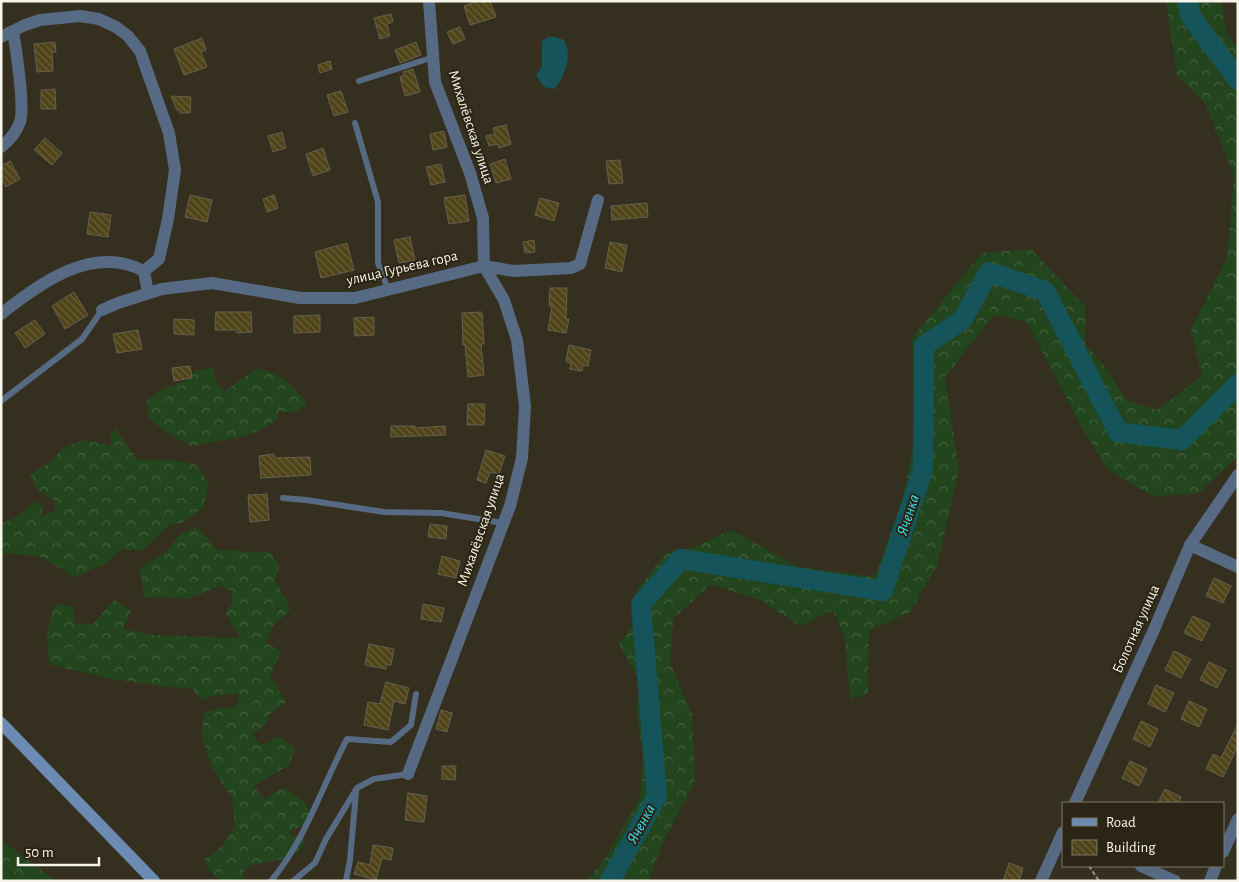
<svg xmlns="http://www.w3.org/2000/svg" width="1239" height="882" viewBox="0 0 1239 882" font-family="'Alegreya Sans',sans-serif">
	<defs>
		<pattern id="forest-crowns" width="20" height="18" patternUnits="userSpaceOnUse" patternTransform="scale(1.25)"><rect width="20" height="18" fill="#23451e"/><path d="M2 6a3 3 0 1 1 6 0M12 15a3 3 0 1 1 6 0" fill="none" stroke="#44603f"/></pattern>
		<pattern id="building-back-hatch" width="6" height="6" patternUnits="userSpaceOnUse" patternTransform="scale(1.25)"><rect width="6" height="6" fill="#4f4319"/><path d="M-1 5l2 2M0 0l6 6M5-1l2 2" fill="none" stroke="#695f3a"/></pattern>
	</defs>
	<rect width="100%" height="100%" fill="#342f1e"/>
	<g fill="url(#forest-crowns)">
		<polygon points="1166,1 1221,1 1227,33 1238,50 1238,456 1199,493 1154,497 1108,470 1079,423 1027,322 994,315 945,377 959,470 937,566 910,612 869,631 868,693 850,700 845,639 833,610 800,626 760,600 711,584 673,619 670,663 692,714 695,781 662,845 648,881 586,881 602,863 640,798 643,756 636,710 640,682 619,644 634,624 638,588 667,552 694,547 731,530 799,567 875,577 903,497 914,441 912,338 982,253 1031,249 1085,306 1085,344 1106,368 1126,400 1157,410 1202,376 1191,329 1227,258 1234,176 1205,103 1177,76"/>
		<path d="M 213,368 L 215,379 L 224,392 L 257,368 C 281,375 293,384 307,404 L 295,413 L 278,411 L 278,420 L 247,436 L 191,446 L 165,432 L 149,418 L 147,400 L 165,388 L 185,381 L 196,370 Z"/>
		<path d="M 116,429 L 137,460 C 158,458 176,460 196,465 L 209,484 L 203,507 L 184,522 L 170,525 L 142,551 L 121,549 L 107,563 L 75,577 L 39,556 L 1,553 L 1,524 L 20,515 L 33,502 L 44,506 L 40,517 L 54,512 L 55,501 L 37,489 L 30,474 L 49,463 L 65,447 L 84,440 L 111,446 L 111,434 Z"/>
		<path d="M 197,527 L 216,549 L 251,552 L 270,552 L 279,565 L 275,583 L 279,587 L 291,609 L 273,626 L 266,643 L 281,652 L 270,675 L 286,702 L 270,714 L 265,725 L 252,734 L 260,745 L 279,737 L 295,748 L 289,765 L 253,786 L 264,800 L 284,787 L 305,802 L 313,822 L 287,832 L 306,840 C 303,844 301,850 297,853 C 281,864 260,859 244,869 L 244,881 C 217,881 216,882 204,860 L 223,845 L 235,827 L 232,798 L 212,768 L 202,737 L 204,713 L 218,708 L 236,707 L 239,694 L 217,695 L 201,700 L 193,689 C 143,685 96,677 49,664 L 47,634 L 55,604 L 73,606 L 75,623 L 92,625 L 114,600 L 131,610 L 123,629 L 151,635 L 240,638 L 226,614 L 232,603 L 232,591 L 218,586 L 191,598 L 144,597 L 140,568 L 167,551 L 180,534 Z"/>
		<polygon points="1,840 56,881 1,881"/>
	</g>
	<path fill="#16545b" d="M 548,37 L 556,37 L 564,40 C 573,57 565,74 555,89 L 544,87 L 536,75 L 542,67 L 542,41 Z"/>
	<g fill="none" stroke-linecap="round" stroke-linejoin="round">
		<g stroke="#16545b" stroke-width="20">
			<polyline points="1187,1 1191,17 1238,80"/>
			<polyline points="610,881 657,796 641,604 681,559 883,591 923,469 924,346 963,319 989,272 1045,291 1118,432 1182,440 1238,384"/>
		</g>
	</g>
	<g fill="url(#building-back-hatch)" stroke="#66604e">
		<polygon points="477,1 490,1 496,17 470,25 464,6"/>
		<polygon points="391,14 393,22 387,24 390,36 380,39 374,18"/>
		<polygon points="460,27 465,39 453,44 447,32"/>
		<polygon points="202,38 206,50 201,52 207,67 184,75 174,49"/>
		<polygon points="55,42 56,52 52,52 53,71 37,72 34,44"/>
		<polygon points="416,42 421,55 400,63 395,50"/>
		<polygon points="330,61 332,69 320,73 318,65"/>
		<polygon points="413,69 420,92 405,96 400,77 405,75 403,72"/>
		<polygon points="55,89 56,109 41,109 41,90"/>
		<polygon points="341,91 348,112 334,116 327,95"/>
		<polygon points="171,96 191,97 190,113 180,113 180,110 177,110"/>
		<polygon points="506,125 511,144 499,148 498,144 489,146 486,136 495,134 493,128"/>
		<polygon points="444,131 447,147 433,150 430,134"/>
		<polygon points="282,132 286,148 273,152 268,136"/>
		<polygon points="45,138 62,153 52,165 34,150"/>
		<polygon points="323,148 330,170 313,176 306,154"/>
		<polygon points="505,159 511,179 496,183 490,164"/>
		<polygon points="620,160 623,183 609,184 606,161"/>
		<polygon points="10,161 20,179 6,187 1,178 1,166"/>
		<polygon points="441,164 445,182 431,185 426,167"/>
		<polygon points="190,195 212,200 207,222 185,217"/>
		<polygon points="274,195 278,208 267,212 263,199"/>
		<polygon points="465,195 469,221 449,224 444,198"/>
		<polygon points="540,198 559,203 554,221 535,215"/>
		<polygon points="647,203 648,217 612,220 611,206"/>
		<polygon points="90,212 111,215 108,237 87,234"/>
		<polygon points="410,237 415,260 399,263 394,240"/>
		<polygon points="534,240 535,252 525,253 523,242"/>
		<polygon points="610,242 627,245 622,272 605,268"/>
		<polygon points="347,243 354,270 321,278 315,252"/>
		<polygon points="550,288 567,288 566,319 569,319 566,333 548,330 552,306 549,306"/>
		<polygon points="74,292 88,315 65,329 52,306"/>
		<polygon points="216,312 251,312 252,332 237,333 236,330 215,330"/>
		<polygon points="482,312 484,344 481,344 484,375 468,377 465,345 463,345 462,313"/>
		<polygon points="320,315 320,332 294,333 294,316"/>
		<polygon points="374,317 374,335 355,336 354,318"/>
		<polygon points="174,319 194,320 194,335 174,334"/>
		<polygon points="35,320 45,334 25,348 15,333"/>
		<polygon points="138,330 142,349 117,353 113,334"/>
		<polygon points="569,345 591,350 588,366 583,365 582,371 570,369 571,363 566,362"/>
		<polygon points="190,366 192,378 174,381 172,368"/>
		<polygon points="468,404 485,404 484,425 467,425"/>
		<polygon points="391,426 415,426 415,428 445,426 446,435 391,437"/>
		<polygon points="486,450 505,456 499,474 490,472 486,483 477,480"/>
		<polygon points="274,454 275,458 310,457 311,475 261,478 259,456"/>
		<polygon points="267,494 269,520 250,522 248,495"/>
		<polygon points="430,524 447,526 446,539 428,537"/>
		<polygon points="442,556 460,561 456,578 438,574"/>
		<polygon points="1214,578 1231,586 1223,603 1206,596"/>
		<polygon points="423,604 444,608 441,622 421,619"/>
		<polygon points="1193,616 1210,624 1202,641 1184,633"/>
		<polygon points="369,644 394,649 391,665 386,665 386,669 365,665"/>
		<polygon points="1174,651 1191,659 1181,678 1165,670"/>
		<polygon points="1209,662 1226,670 1217,688 1200,680"/>
		<polygon points="386,682 409,688 405,704 394,701 388,730 364,725 368,702 380,704"/>
		<polygon points="1156,685 1174,693 1165,712 1148,704"/>
		<polygon points="1189,701 1207,709 1199,727 1181,719"/>
		<polygon points="441,710 452,713 447,732 436,729"/>
		<polygon points="1141,721 1158,729 1150,747 1133,739"/>
		<polygon points="1238,724 1238,746 1223,777 1206,769 1213,754 1221,758"/>
		<polygon points="1130,761 1147,769 1139,786 1122,778"/>
		<polygon points="442,766 456,766 455,780 442,779"/>
		<polygon points="1165,789 1181,797 1178,803 1158,803"/>
		<polygon points="408,793 427,796 424,822 405,820"/>
		<polygon points="373,845 393,848 391,860 382,858 376,880 354,874 358,862 370,865"/>
		<polygon points="1009,863 1023,868 1019,881 1003,881"/>
	</g>
	<g fill="none" stroke-linecap="round" stroke-linejoin="round">
		<polyline stroke="#9c998b" stroke-width="2" stroke-dasharray="4 2.5" stroke-linecap="butt" points="1089,866 1099,881"/>
		<g stroke="#576a83" stroke-width="6">
			<polyline points="359,81 434,57"/>
			<polyline points="355,123 378,202 378,263 388,289"/>
			<polyline points="1,401 82,339 102,310"/>
			<polyline points="283,498 306,500 384,512 441,513 503,523"/>
			<path d="M 271,881 C 306,839 322,786 347,739 L 391,742 L 411,725 L 416,694"/>
			<polyline points="293,881 315,863 326,839 357,788 374,779 408,774"/>
			<polyline points="346,881 350,860 356,792"/>
		</g>
		<g stroke="#576a83" stroke-width="12">
			<polyline points="1,37 25,25 40,20 80,16 99,19 116,27 128,36 140,51 169,133 175,170 168,219 159,259 144,271"/>
			<path d="M 1,147 C 10,140 16,133 20,122 C 25,107 16,48 13,31"/>
			<polyline points="102,310 118,303 162,289 212,283 300,298 355,298 484,266 514,271 571,268 580,264 598,200"/>
			<path d="M 1,314 C 40,283 93,244 144,271 L 148,293"/>
			<polyline points="1190,545 1238,567"/>
			<polyline points="408,774 510,506 522,458 525,406 517,340 504,300 484,266 483,218 470,173 435,82 429,1"/>
			<polyline points="1075,803 1153,632 1190,545 1238,475"/>
			<polyline points="1223,852 1238,819"/>
			<polyline points="1141,866 1175,881"/>
			<polyline points="1041,881 1063,832"/>
			<polyline points="1210,881 1216,866"/>
		</g>
		<polyline stroke="#6c8bb2" stroke-width="12" points="1,723 154,881"/>
	</g>
	<g text-anchor="middle" dominant-baseline="central" stroke-width="4" stroke-linejoin="round" paint-order="stroke">
		<g font-size="15" fill="#f7f4e9" stroke="#2a2514">
			<text transform="translate(471 127) rotate(72)">Михалёвская улица</text>
			<text transform="translate(402 268) rotate(-13)">улица Гурьева гора</text>
			<text transform="translate(481 530) rotate(-71)">Михалёвская улица</text>
			<text transform="translate(1136 629) rotate(-66)">Болотная улица</text>
		</g>
		<g font-size="16" font-style="italic" fill="#3ae2f4" stroke="#2a2514">
			<text transform="translate(908 515) rotate(-72)">Яченка</text>
			<text transform="translate(641 824) rotate(-61)">Яченка</text>
		</g>
	</g>
	<rect width="1239" height="882" fill="none" stroke="#f7f4e9" stroke-width="5"/>
	<rect x="1062" y="802" width="162" height="65" fill="#2a2514" stroke="#7c7869"/>
	<rect x="1072" y="818" width="25" height="8" fill="#6c8bb2" stroke="#7c7869"/>
	<text x="1106" y="827" font-size="15" fill="#f7f4e9">Road</text>
	<rect x="1072" y="840" width="25" height="15" fill="url(#building-back-hatch)" stroke="#7c7869"/>
	<text x="1106" y="852" font-size="15" fill="#f7f4e9">Building</text>
	<path d="M18 857v8h81v-8" fill="none" stroke="#f7f4e9" stroke-width="2.5"/>
	<text x="25" y="857" font-size="15" fill="#f7f4e9" stroke="#2a2514" stroke-width="4" paint-order="stroke">50 m</text>
</svg>
